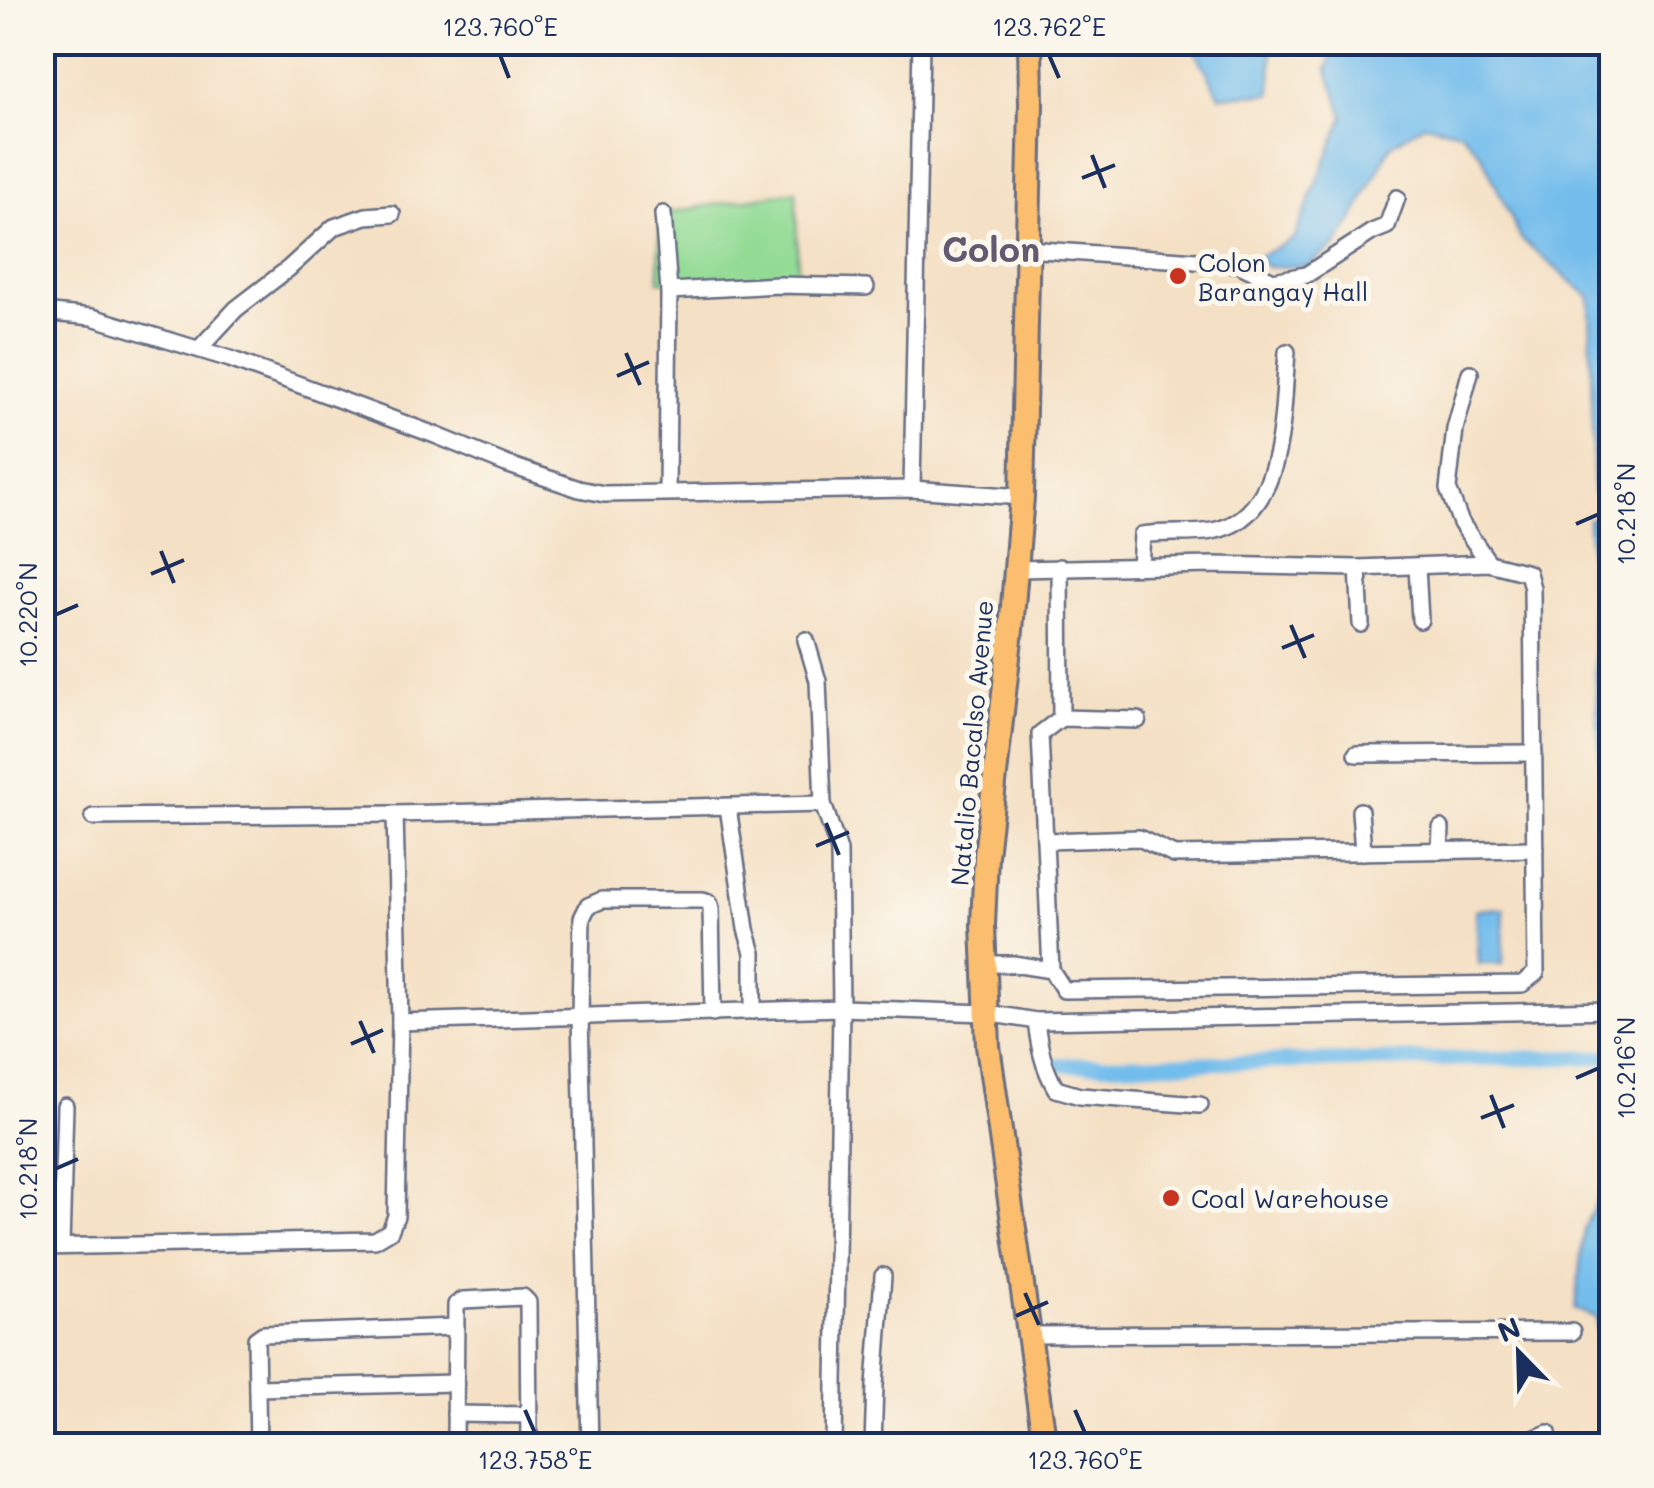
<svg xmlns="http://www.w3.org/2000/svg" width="1654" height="1488" viewBox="0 0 1654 1488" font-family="Mali,sans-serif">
	<rect width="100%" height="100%" fill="#fbf7ec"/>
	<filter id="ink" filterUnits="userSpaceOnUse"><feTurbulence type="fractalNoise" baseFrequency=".01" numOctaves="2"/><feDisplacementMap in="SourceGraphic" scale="20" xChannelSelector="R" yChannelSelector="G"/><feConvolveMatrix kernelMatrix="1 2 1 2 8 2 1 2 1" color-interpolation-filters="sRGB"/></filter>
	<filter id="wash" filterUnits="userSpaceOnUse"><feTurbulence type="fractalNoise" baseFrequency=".0048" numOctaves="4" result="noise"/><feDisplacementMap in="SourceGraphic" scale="40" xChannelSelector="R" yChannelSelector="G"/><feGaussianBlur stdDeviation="2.25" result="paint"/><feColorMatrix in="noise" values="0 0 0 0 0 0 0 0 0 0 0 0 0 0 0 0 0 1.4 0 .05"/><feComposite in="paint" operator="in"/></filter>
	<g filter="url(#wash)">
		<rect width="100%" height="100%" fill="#f4e0c4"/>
		<polygon fill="#93db95" stroke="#57857a" stroke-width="2.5" points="796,191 798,283 659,281 660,214"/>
		<g fill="#73bdec" stroke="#4776a5" stroke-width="2.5">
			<polygon points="1191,43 1272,43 1271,94 1220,96"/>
			<polygon points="1335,43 1611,43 1611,491 1593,492 1590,297 1521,239 1482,156 1461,132 1424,124 1391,145 1353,220 1336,246 1307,266 1268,267 1256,258 1294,239 1344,116 1327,69"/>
			<polygon points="1611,518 1612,518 1611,949 1609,945 1588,519"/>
			<polygon points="1504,908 1503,964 1479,964 1476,910"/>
			<polygon points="1611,1173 1611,1386 1600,1365 1596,1317 1575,1309 1584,1228"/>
		</g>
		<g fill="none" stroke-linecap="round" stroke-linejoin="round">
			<polyline stroke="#73bdec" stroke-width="15" points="1061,1065 1612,1057"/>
		</g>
	</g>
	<g filter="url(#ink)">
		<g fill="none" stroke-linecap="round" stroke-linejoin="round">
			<g stroke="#676d82" stroke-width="20">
				<g id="minor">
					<polyline points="663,214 669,291 667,492"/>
					<polyline points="1027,249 1238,264 1273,281 1306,275 1372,232 1387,226 1397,198"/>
					<polyline points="669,291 779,285 866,287"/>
					<polyline points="42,312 92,317 230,359 435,435 506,464 579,489 604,494 912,489 1022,497"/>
					<polyline points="199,349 236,309 288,269 334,227 366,216 392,214"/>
					<polyline points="1470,373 1455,429 1448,489 1461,523 1489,563"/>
					<polyline points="912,489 921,42"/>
					<path d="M 1140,566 L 1142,535 C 1165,531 1189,535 1212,531 C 1287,518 1282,409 1287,352"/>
					<polyline points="1060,567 1061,718"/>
					<polyline points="1417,567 1420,620"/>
					<polyline points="1358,568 1361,624"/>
					<polyline points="806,640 818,681 823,804"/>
					<polyline points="1356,754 1534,753"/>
					<polyline points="728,807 746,929 753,953 753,1011"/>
					<polyline points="1360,811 1363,852"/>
					<polyline points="93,817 395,814 823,804 839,851 841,1008 834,1446"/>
					<polyline points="1047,841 1139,838 1174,855 1535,849"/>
					<polyline points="1440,851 1441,828"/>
					<polyline points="985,964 1013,964 1051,970 1064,990 1522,984 1536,973 1532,588 1528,573 1489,563 1358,568 1214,565 1016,569"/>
					<polyline points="1051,970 1040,734 1061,718 1138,720"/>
					<path d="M 1036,1021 C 1039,1046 1043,1067 1056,1089 L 1080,1096 L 1200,1105"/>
					<polyline points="400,1022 841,1008 987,1013 1036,1021 1612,1010"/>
					<polyline points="61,1246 65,1106"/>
					<polyline points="42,1247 375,1240 390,1231 396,1216 400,1022 395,814"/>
					<polyline points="1029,1335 1572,1332"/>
					<polyline points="257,1388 455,1383"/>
					<polyline points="455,1414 529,1415"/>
					<polyline points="258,1446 256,1339 263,1334 456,1327"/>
					<polyline points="455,1446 456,1305 463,1300 523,1297 528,1302 529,1446"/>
					<polyline points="590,1446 580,1015 582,918 588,906 602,900 703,900 709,902 711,908 713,1013"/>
					<polyline points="873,1446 875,1385 883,1276"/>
					<polyline points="1516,1446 1548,1433"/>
				</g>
			</g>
			<g stroke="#676d82" stroke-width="28">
				<polyline id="highway" points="1030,42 1031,104 1022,497 1011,630 986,856 983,925 988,1046 1045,1446"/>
			</g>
			<use href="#minor" stroke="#fff" stroke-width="15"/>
			<use href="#highway" stroke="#fbbd6e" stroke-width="22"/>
		</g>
	</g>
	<path fill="none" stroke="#1b2f5e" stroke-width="4" d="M 500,55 L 509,78M 1049,55 L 1059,78M 1092,155 L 1105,188M 1082,178 L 1115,165M 626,353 L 640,385M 617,376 L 649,362M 1576,524 L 1599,514M 161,551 L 174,583M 151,574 L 184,560M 55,615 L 78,605M 1291,625 L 1305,658M 1282,648 L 1314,635M 826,823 L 839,855M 816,846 L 849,832M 360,1021 L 374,1053M 351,1044 L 383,1030M 1576,1078 L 1599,1068M 1491,1095 L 1504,1128M 1481,1118 L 1514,1105M 55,1169 L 78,1159M 1025,1293 L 1039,1325M 1016,1316 L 1048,1302M 525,1410 L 535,1433M 1075,1410 L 1085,1433"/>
	<g fill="#c8321e" stroke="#fbf7ec" stroke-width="4">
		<circle cx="1178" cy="276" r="10"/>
		<circle cx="1171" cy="1198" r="10"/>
	</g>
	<g text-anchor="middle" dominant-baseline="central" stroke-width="10" stroke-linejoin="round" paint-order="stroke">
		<g font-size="25" fill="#1b2f5e" stroke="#fbf7ec" text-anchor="start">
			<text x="1198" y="262">Colon<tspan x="1198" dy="29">Barangay Hall</tspan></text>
			<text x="1191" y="1198">Coal Warehouse</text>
		</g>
		<g font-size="25" fill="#1b2f5e" stroke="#fbf7ec">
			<text transform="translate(971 743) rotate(-85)">Natalio Bacalso Avenue</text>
		</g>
		<g font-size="35" font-weight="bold" fill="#635a71" stroke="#fbf7ec">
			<text x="991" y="248">Colon</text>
		</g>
	</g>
	<rect width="1654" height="1488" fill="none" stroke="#fbf7ec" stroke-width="110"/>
	<g transform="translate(1519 1353) rotate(337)" stroke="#fbf7ec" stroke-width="8" paint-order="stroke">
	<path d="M0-8L18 38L0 25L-18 38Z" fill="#1b2f5e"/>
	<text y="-15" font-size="28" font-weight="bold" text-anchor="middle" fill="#1b2f5e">N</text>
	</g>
	<rect x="55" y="55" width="1544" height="1378" fill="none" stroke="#1b2f5e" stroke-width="4"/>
	<g font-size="25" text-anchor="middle" fill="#1b2f5e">
		<text x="500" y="36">123.760°E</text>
		<text x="1049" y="36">123.762°E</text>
		<text transform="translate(1626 514) rotate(-90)" y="9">10.218°N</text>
		<text transform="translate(28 615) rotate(-90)" y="9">10.220°N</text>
		<text transform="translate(1626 1068) rotate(-90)" y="9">10.216°N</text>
		<text transform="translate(28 1169) rotate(-90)" y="9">10.218°N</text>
		<text x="535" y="1469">123.758°E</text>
		<text x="1085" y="1469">123.760°E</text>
	</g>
</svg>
